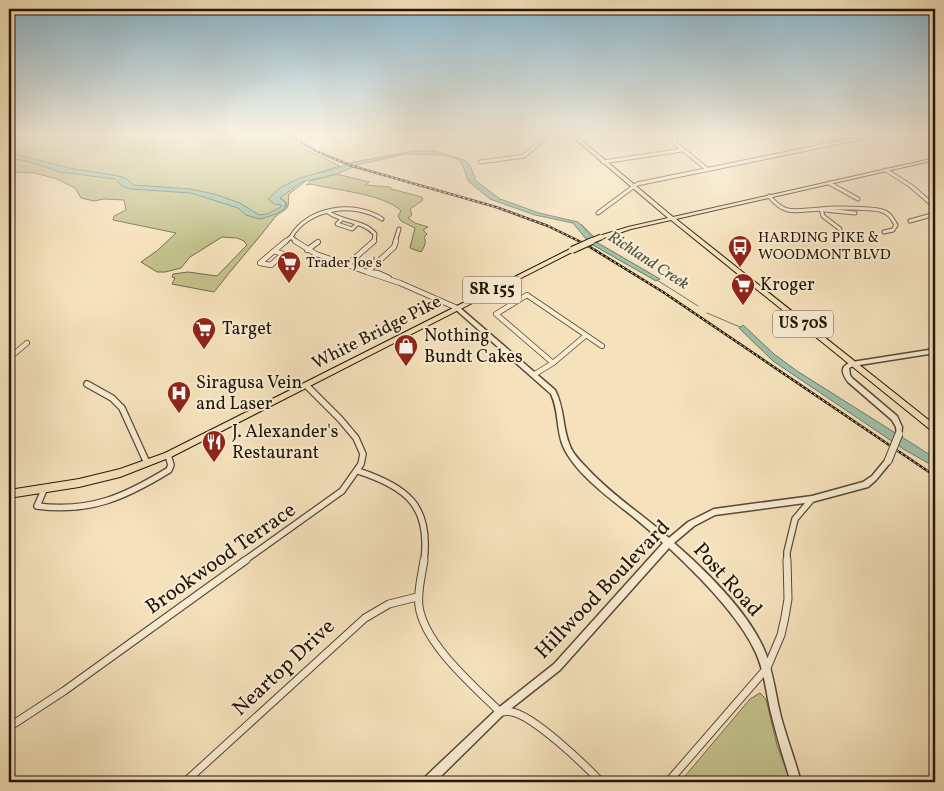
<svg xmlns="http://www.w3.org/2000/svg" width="944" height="791" viewBox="0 0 944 791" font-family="Vollkorn,serif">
	<rect width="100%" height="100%" fill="#f5e2bc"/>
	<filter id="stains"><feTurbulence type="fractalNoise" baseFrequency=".004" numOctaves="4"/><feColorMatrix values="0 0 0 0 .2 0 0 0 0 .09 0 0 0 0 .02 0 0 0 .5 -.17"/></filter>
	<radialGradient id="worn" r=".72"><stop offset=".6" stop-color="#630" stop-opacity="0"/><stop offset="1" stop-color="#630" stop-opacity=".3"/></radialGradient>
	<g fill="#c3c18c" stroke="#736b49">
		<path d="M 9,133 L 282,133 L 307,150 L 340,166 L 305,177 L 307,180 L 289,194 C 288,198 289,203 288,206 C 286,211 280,212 276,216 C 256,242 234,266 214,292 L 172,284 L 175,278 L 172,277 L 173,274 L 188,272 L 217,276 L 247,245 L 244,241 L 237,238 L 222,237 L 190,257 L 181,268 L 165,272 L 157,272 L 141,262 L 158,250 L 176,233 L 113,220 L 114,216 L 126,210 L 124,200 L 104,199 L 94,201 L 81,198 L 75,188 L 57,179 L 35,173 L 14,172 L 9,168 Z"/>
		<path d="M 337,174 L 369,182 L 365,185 L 390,187 L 391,189 L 422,197 L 423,200 L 410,209 L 412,215 L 408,218 L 415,223 L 428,227 L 423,230 L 427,234 L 424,237 C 427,241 424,248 421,252 L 410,248 L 415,228 L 401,221 L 398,216 L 401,211 C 385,194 334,190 311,184 L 306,185 L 310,181 Z"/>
		<polygon points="760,693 766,699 777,745 791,782 680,782 750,699"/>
	</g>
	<g fill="#9dbfab" stroke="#6c7b69">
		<polygon points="413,151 435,151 464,160 470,165 476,181 500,199 539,213 578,222 598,243 660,279 656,281 593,245 586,239 573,223 535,215 490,199 468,181 462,163 457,159 443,155 405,154 361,164 337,174 301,182 280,198 286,203 284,209 276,214 261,219 256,218 246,215 238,208 191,193 130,189 122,186 115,179 60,172 30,162 9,158 9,153 74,169 114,175 125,178 134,185 191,189 214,194 240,203 259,215 267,214 281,207 281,205 274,204 268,199 281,187 300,178 338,168 349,163"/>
		<polygon points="743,325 774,354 797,371 935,458 935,467 905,450 773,361 739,328"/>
	</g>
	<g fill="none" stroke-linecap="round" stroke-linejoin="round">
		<g stroke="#6c7b69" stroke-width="1">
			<polyline points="280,198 286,202 287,206 285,207"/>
			<polyline points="581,224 594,237"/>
			<polyline points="657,280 698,306"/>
			<polyline points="707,313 740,327"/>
		</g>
		<g stroke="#584834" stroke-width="5">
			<g id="minor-far3">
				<polyline points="672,133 676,144 707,169"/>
				<polyline points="480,162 524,156 551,133"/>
				<polyline points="603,162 682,150"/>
				<polyline points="886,170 911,186 935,207"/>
				<polyline points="829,183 858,199"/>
				<path d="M 769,196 C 786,217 796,210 821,209 L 823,216 L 840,229"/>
				<path d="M 821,209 C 829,207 876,208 882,211 C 890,213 892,219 896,225 L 893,230 L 884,232"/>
				<polyline points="824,210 855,213"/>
				<path d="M 328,212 C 343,223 363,220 375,234 L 374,242"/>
				<polyline points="598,213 637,184 885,133"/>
				<polyline points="342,219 337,224 352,229 357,224"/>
				<polyline points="910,221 935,214"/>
				<polyline points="285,242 291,237"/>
				<path d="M 297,242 L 291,237 C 308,207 355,201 382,219"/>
				<polyline points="395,242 399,229"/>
			</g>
		</g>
		<g stroke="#584834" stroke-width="6">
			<g id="minor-far2">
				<polyline points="295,241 316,254 367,272 394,247 396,241"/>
				<polyline points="307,250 318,242"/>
				<polygon points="274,251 283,254 271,265 260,263"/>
				<polyline points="274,251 286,241"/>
				<polyline points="347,265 374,241"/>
				<polyline points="389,278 378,273 367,272 400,283 457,308"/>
				<polyline points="585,336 553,363 496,314 527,295 602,346"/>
				<polyline points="9,358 27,343"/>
				<polyline points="535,374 553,363"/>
			</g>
		</g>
		<g stroke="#584834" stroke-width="8">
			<g id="minor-far1">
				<polyline points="87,384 112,398 122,408 147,463"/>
				<path d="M 358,471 C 407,487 431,506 424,561"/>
				<path d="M 44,490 L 37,506 C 90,513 125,497 169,470 L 171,465 L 168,455"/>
				<polyline points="244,561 342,491 361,464 363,454 356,438 340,419 307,386"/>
				<polyline points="787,561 787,552 795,519 812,499"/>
			</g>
		</g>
		<g stroke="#584834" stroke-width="9">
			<g id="minor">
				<path d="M 424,560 C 422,575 417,591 419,606 C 424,644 474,686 500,712 C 504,712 508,711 512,712 C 534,716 585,765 601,782"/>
				<polyline points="9,727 64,691 246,560"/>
				<polyline points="185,782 365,618 389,604 417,597"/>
				<polyline points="668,782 767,668 781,635 785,617 788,599 787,560"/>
			</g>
		</g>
		<g stroke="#584834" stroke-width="3">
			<g id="tertiary">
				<path d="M 457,306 L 459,307 L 555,390 C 565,409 562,428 570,446 C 573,454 580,461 586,467 C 610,494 642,514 669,538 L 688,522 L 714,509 L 812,496 L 863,482 L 872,476 L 886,459 L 888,458 L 890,459 L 891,461 L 890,463 L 876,480 L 868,487 L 812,502 L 715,515 L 694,526 L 674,543 C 704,569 746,610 763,647 C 773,669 775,693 781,717 C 787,739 795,760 801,782 L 791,782 C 783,758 776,733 770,709 C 766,690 764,670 756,653 C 740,617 698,575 669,548 L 560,670 L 503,715 L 435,782 L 423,782 L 424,778 L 497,709 L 554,664 L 663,543 C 653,533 642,524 631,515 C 609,498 574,472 563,446 C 556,429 559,410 551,394 L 455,309 L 454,308 L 455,307 Z"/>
				<path d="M 935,349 L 935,353 L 853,366 L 849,368 L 850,375 L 852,378 L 897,416 L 902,427 L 901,436 L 899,437 L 897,436 L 896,427 L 892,420 L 848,382 C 841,372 840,366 852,362 Z"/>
			</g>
		</g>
		<g stroke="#231506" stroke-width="2">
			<g id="primary">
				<polygon points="568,133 573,133 673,217 935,158 935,160 676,219 935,425 935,432 932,431 671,220 631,229 601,239 599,238 599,236 628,227 668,218"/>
				<polygon points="572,248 574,249 574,251 171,457 120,477 79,487 9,498 9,490 79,479 120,469 165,453"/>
			</g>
		</g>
		<use href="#minor-far3" stroke="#f8ecd3" stroke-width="3"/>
		<use href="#minor-far2" stroke="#f8ecd3" stroke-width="4.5"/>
		<use href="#minor-far1" stroke="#f8ecd3" stroke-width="5.5"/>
		<use href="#minor" stroke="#f8ecd3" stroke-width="7"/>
		<use href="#tertiary" fill="#f8ecd3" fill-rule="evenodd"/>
		<use href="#primary" fill="#f5e2bc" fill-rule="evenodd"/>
		<g stroke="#231506" stroke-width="2.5">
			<polyline id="rail" points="285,133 318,152 352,166 496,207 548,226 585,244 663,292 935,476"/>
		</g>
		<use href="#rail" stroke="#f8ecd3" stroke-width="1" stroke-dasharray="2.5" stroke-linecap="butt"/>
		<g stroke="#584834" stroke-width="9" stroke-linecap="butt">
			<polyline id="tertiary-bridge" points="888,461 899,434"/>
		</g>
		<g stroke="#231506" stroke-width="7" stroke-linecap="butt">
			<polyline id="primary-bridge-far1" points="589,242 601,237"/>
		</g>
		<g stroke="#231506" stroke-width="8" stroke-linecap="butt">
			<polyline id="primary-bridge" points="572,250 592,241"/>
		</g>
		<use href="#tertiary-bridge" stroke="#f8ecd3" stroke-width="7"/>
		<use href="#primary-bridge-far1" stroke="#f5e2bc" stroke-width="5"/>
		<use href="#primary-bridge" stroke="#f5e2bc" stroke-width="6"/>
	</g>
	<linearGradient id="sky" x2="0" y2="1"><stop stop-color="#8ab8d0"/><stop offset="0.55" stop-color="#faf2e1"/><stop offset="1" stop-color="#faf2e1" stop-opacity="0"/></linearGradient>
	<rect width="944" height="244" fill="url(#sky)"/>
	<defs>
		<g id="bus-pin" transform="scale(1.25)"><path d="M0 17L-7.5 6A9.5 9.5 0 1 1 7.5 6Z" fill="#8f2418" stroke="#f8ecd3"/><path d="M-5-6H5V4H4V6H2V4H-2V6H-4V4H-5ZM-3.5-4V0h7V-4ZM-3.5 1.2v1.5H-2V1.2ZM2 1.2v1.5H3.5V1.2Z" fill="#fff"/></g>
		<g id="supermarket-pin" transform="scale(1.25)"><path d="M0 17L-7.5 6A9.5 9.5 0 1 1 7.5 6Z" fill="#8f2418" stroke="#f8ecd3"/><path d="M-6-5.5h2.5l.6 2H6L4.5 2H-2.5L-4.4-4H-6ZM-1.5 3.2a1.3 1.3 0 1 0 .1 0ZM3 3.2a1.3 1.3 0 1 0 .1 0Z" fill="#fff"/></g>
		<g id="shop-pin" transform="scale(1.25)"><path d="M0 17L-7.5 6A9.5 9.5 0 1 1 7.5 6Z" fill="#8f2418" stroke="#f8ecd3"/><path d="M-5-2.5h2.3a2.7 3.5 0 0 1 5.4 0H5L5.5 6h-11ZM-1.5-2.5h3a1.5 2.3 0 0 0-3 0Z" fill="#fff"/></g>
		<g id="hospital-pin" transform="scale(1.25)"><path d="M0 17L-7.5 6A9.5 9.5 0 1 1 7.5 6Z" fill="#8f2418" stroke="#f8ecd3"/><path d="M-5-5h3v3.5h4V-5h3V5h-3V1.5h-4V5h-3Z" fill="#fff"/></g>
		<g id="restaurant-pin" transform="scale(1.25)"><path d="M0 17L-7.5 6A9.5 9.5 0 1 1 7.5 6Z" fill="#8f2418" stroke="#f8ecd3"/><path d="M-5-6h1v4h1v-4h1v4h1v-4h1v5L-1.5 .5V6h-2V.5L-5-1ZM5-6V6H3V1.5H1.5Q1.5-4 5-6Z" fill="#fff"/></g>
	</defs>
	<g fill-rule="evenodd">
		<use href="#bus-pin" x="740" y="247"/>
		<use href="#supermarket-pin" x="289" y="263"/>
		<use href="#supermarket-pin" x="743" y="285"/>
		<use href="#supermarket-pin" x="204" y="329"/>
		<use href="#shop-pin" x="406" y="346"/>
		<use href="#hospital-pin" x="179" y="393"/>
		<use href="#restaurant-pin" x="214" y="442"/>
	</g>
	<g text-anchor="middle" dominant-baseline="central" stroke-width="4" stroke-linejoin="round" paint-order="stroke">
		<g font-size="15" fill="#231506" stroke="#f8ecd3" text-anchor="start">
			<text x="758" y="238">HARDING PIKE &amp;<tspan x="758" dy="17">WOODMONT BLVD</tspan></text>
			<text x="306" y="263">Trader Joe's</text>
		</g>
		<g font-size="16" font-style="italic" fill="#4e5040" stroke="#f8ecd3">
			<text transform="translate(648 261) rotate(33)">Richland Creek</text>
		</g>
		<g fill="#f8ecd3" stroke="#635644" stroke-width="1">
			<rect x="463" y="276.5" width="58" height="27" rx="4"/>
			<rect x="773" y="310.5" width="60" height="27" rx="4"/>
		</g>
		<g font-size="16" font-weight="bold" fill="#231506">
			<text x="492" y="290">SR 155</text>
			<text x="803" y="324">US 70S</text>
		</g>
		<g font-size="18" fill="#231506" stroke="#f8ecd3" text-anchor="start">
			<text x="760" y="285">Kroger</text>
			<text x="222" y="329">Target</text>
			<text x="424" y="336">Nothing<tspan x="424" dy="21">Bundt Cakes</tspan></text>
			<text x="196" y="383">Siragusa Vein<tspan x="196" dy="21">and Laser</tspan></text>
			<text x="232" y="432">J. Alexander's<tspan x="232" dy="21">Restaurant</tspan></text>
		</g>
		<g font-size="18" fill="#231506" stroke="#f8ecd3">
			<text transform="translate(377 333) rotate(-27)">White Bridge Pike</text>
		</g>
		<g font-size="21" fill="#231506" stroke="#f8ecd3">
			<text transform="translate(221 559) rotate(-35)">Brookwood Terrace</text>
			<text transform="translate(727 580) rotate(48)">Post Road</text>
			<text transform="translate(603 590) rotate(-46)">Hillwood Boulevard</text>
			<text transform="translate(284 668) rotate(-43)">Neartop Drive</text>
		</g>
	</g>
	<rect width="944" height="791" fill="none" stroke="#f5e2bc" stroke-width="30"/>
	<rect x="10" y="10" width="924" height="771" fill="none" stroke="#231506" stroke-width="2.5"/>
	<rect x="15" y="15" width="914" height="761" fill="none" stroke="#231506"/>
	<rect width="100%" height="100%" filter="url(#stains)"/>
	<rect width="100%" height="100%" fill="url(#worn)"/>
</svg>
